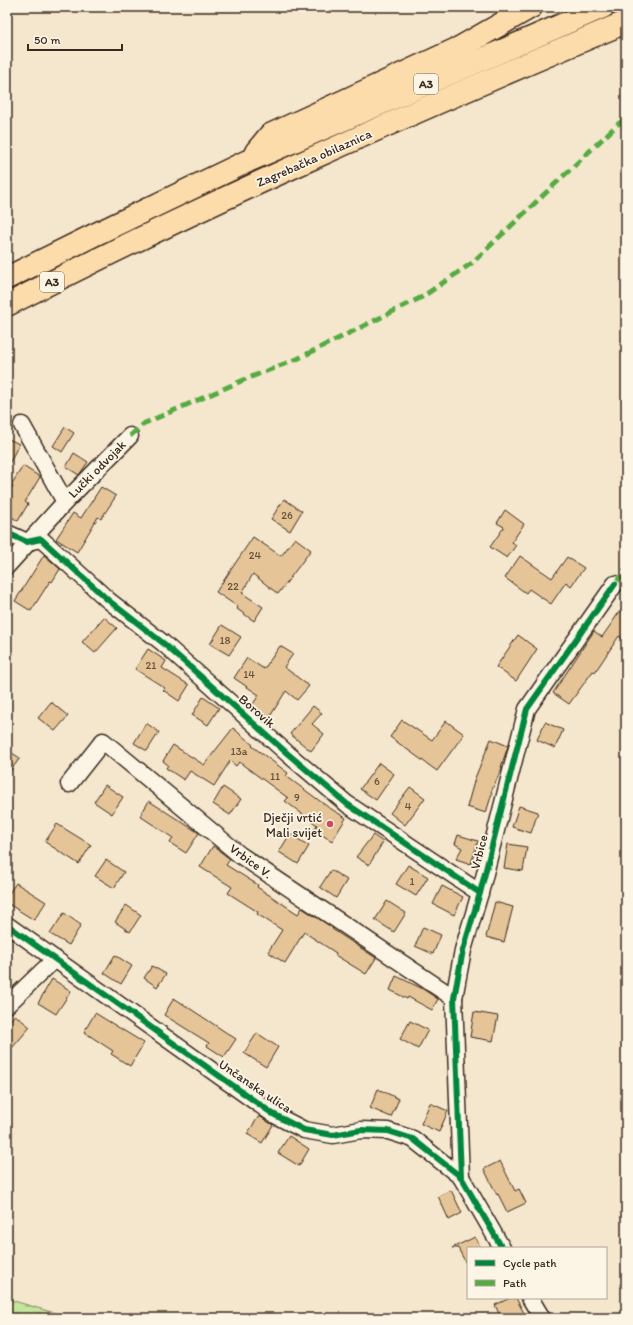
<svg xmlns="http://www.w3.org/2000/svg" width="633" height="1325" viewBox="0 0 633 1325" font-family="Itim,sans-serif">
	<defs>
		<pattern id="forest-firs" width="22" height="20" patternUnits="userSpaceOnUse"><rect width="22" height="20" fill="#c6e59c"/><path d="M5 1l3.5 6h-7zM16 11l3.5 6h-7z" fill="#abc586"/></pattern>
	</defs>
	<rect width="100%" height="100%" fill="#f5e7ce"/>
	<filter id="ink" filterUnits="userSpaceOnUse"><feTurbulence type="fractalNoise" baseFrequency=".025" numOctaves="2"/><feDisplacementMap in="SourceGraphic" scale="8" xChannelSelector="R" yChannelSelector="G"/><feConvolveMatrix kernelMatrix="1 2 1 2 8 2 1 2 1" color-interpolation-filters="sRGB"/></filter>
	<g filter="url(#ink)">
		<polygon fill="url(#forest-firs)" stroke="#80885d" points="7,1299 72,1318 7,1318"/>
		<g fill="#e5c598" stroke="#3b2a1e">
			<polygon points="65,427 74,433 62,452 53,446"/>
			<polygon points="7,438 19,444 7,468"/>
			<polygon points="74,453 88,462 79,475 66,467"/>
			<polygon points="23,466 40,477 25,502 28,504 18,521 7,514 7,496 13,486 11,485"/>
			<polygon points="101,487 116,496 101,519 98,517 77,552 56,539 73,513 81,518"/>
			<polygon points="284,499 302,511 290,531 271,519"/>
			<polygon points="505,510 524,524 512,542 516,545 507,558 490,547 504,527 497,523"/>
			<polygon points="253,537 281,556 295,538 311,550 278,594 253,574 242,593 263,607 254,621 237,609 238,607 216,592"/>
			<polygon points="44,555 60,569 52,582 50,581 31,611 15,601"/>
			<polygon points="520,556 552,578 567,557 584,568 571,586 566,582 551,604 529,589 526,593 505,578"/>
			<polygon points="620,611 626,615 626,641 619,636 595,672 593,671 569,704 553,693 594,631 602,637"/>
			<polygon points="104,617 117,628 95,653 82,642"/>
			<polygon points="222,625 241,637 229,655 210,644"/>
			<polygon points="518,635 537,649 516,681 496,667"/>
			<polygon points="280,646 293,654 284,667 309,686 297,700 286,691 269,718 251,707 259,695 234,678 247,658 264,669"/>
			<polygon points="148,649 166,661 162,668 189,685 179,701 163,690 165,688 135,669"/>
			<polygon points="203,697 219,708 208,725 192,715"/>
			<polygon points="51,702 68,716 55,731 38,718"/>
			<polygon points="313,706 322,713 312,724 324,734 311,751 290,734"/>
			<polygon points="402,720 432,740 446,721 464,734 437,771 390,737"/>
			<polygon points="545,722 563,730 555,748 537,740"/>
			<polygon points="146,723 159,732 147,751 134,743"/>
			<polygon points="233,728 253,745 252,746 288,773 286,776 328,807 346,818 332,841 314,830 317,825 285,801 288,798 239,762 236,766 230,761 214,786 190,771 184,780 166,768 168,765 163,761 173,745 204,765"/>
			<polygon points="491,739 508,746 501,767 502,768 491,792 492,793 486,813 467,807 475,778"/>
			<polygon points="7,750 20,758 7,775"/>
			<polygon points="379,763 394,774 376,800 360,789"/>
			<polygon points="105,785 123,797 112,814 94,802"/>
			<polygon points="223,787 241,799 230,815 213,804"/>
			<polygon points="410,787 425,798 405,825 390,813"/>
			<polygon points="149,801 199,833 186,853 170,843 173,838 140,816"/>
			<polygon points="519,806 538,812 531,833 512,827"/>
			<polygon points="57,824 91,845 79,864 45,842"/>
			<polygon points="290,834 309,846 298,864 279,852"/>
			<polygon points="373,835 383,842 369,865 356,857"/>
			<polygon points="458,835 478,841 471,864 456,859 462,848 455,844"/>
			<polygon points="508,844 527,847 523,871 504,868"/>
			<polygon points="213,846 230,859 226,865 258,885 257,887 298,914 302,908 333,928 332,929 376,958 366,974 335,955 336,953 304,932 285,963 268,952 282,930 257,914 258,912 228,893 232,887 200,867"/>
			<polygon points="106,860 124,872 114,888 95,876"/>
			<polygon points="408,865 428,877 416,896 396,884"/>
			<polygon points="331,870 347,880 336,898 320,887"/>
			<polygon points="16,883 46,902 34,920 7,903 7,896"/>
			<polygon points="442,886 463,897 454,915 433,904"/>
			<polygon points="387,901 406,913 394,932 375,920"/>
			<polygon points="495,902 513,907 504,942 486,937"/>
			<polygon points="126,905 141,915 130,932 115,922"/>
			<polygon points="64,913 81,925 69,945 50,934"/>
			<polygon points="423,927 441,935 433,954 415,946"/>
			<polygon points="115,955 132,966 121,984 104,973"/>
			<polygon points="152,966 166,974 157,987 144,978"/>
			<polygon points="396,976 421,988 438,999 432,1010 408,997 407,999 390,990"/>
			<polygon points="52,979 71,991 56,1014 38,1003"/>
			<polygon points="174,998 236,1039 224,1057 207,1046 209,1043 164,1015"/>
			<polygon points="474,1012 498,1016 493,1041 470,1037"/>
			<polygon points="95,1013 144,1043 130,1066 111,1054 113,1051 84,1032"/>
			<polygon points="15,1015 30,1027 7,1054 7,1023"/>
			<polygon points="410,1021 428,1030 418,1049 400,1039"/>
			<polygon points="257,1033 278,1047 266,1067 244,1053"/>
			<polygon points="378,1089 399,1099 391,1117 370,1108"/>
			<polygon points="430,1103 448,1111 439,1132 421,1124"/>
			<polygon points="259,1116 273,1125 262,1143 247,1134"/>
			<polygon points="289,1136 309,1149 299,1166 278,1153"/>
			<polygon points="500,1161 515,1191 519,1189 526,1203 507,1212 498,1194 497,1195 484,1169"/>
			<polygon points="451,1190 462,1213 449,1220 438,1196"/>
			<polygon points="475,1237 481,1248 468,1248 468,1267 458,1248 452,1248"/>
			<polygon points="510,1298 516,1298 524,1313 515,1318 501,1318 495,1305"/>
		</g>
		<g fill="none" stroke-linecap="round" stroke-linejoin="round">
			<g stroke="#3b2a1e" stroke-width="19">
				<g id="minor">
					<polyline points="22,425 65,502"/>
					<polyline points="7,533 27,542 41,539 108,600 163,643 288,754 347,804 480,893"/>
					<polyline points="7,566 65,502 130,436"/>
					<polyline points="69,784 103,741 240,855 454,998"/>
					<polyline points="7,925 273,1114 304,1130 333,1135 361,1130 388,1131 413,1139 461,1177 502,1248"/>
					<polyline points="7,1005 55,959"/>
					<polyline points="461,1177 454,998 463,950 480,893 527,709 615,584"/>
					<polyline points="530,1298 542,1318"/>
				</g>
			</g>
			<g stroke="#3b2a1e" stroke-width="25">
				<g id="highway">
					<polyline points="256,152 270,135 459,48 531,7"/>
					<polyline points="7,278 94,235 248,161 603,7"/>
					<path d="M 7,305 C 209,201 417,110 626,22"/>
				</g>
			</g>
			<use href="#minor" stroke="#fcf5e5" stroke-width="16"/>
			<use href="#highway" stroke="#fddcac" stroke-width="22"/>
			<g stroke="#55ab43" stroke-width="5" stroke-dasharray="10 5" stroke-linecap="butt">
				<polyline points="130,436 145,423 246,379 297,359 422,297 472,263 617,125 626,118"/>
				<polyline points="615,584 626,569"/>
			</g>
			<g stroke="#fcf5e5" stroke-width="8">
				<g id="cycleway">
					<polyline points="7,533 27,542 41,539 108,600 163,643 288,754 347,804 480,893"/>
					<polyline points="7,925 273,1114 304,1130 333,1135 361,1130 388,1131 413,1139 461,1177 502,1248"/>
					<polyline points="461,1177 454,998 463,950 480,893 527,709 615,584"/>
				</g>
			</g>
			<use href="#cycleway" stroke="#00873e" stroke-width="6"/>
		</g>
	</g>
	<circle fill="#d1495b" stroke="#fcf5e5" stroke-width="1.5" cx="330" cy="824" r="4"/>
	<g text-anchor="middle" dominant-baseline="central" stroke-width="3.5" stroke-linejoin="round" paint-order="stroke">
		<g font-size="11" fill="#66513c">
			<text x="287" y="515">26</text>
			<text x="255" y="555">24</text>
			<text x="233" y="586">22</text>
			<text x="225" y="640">18</text>
			<text x="151" y="665">21</text>
			<text x="249" y="674">14</text>
			<text x="239" y="751">13a</text>
			<text x="275" y="776">11</text>
			<text x="377" y="781">6</text>
			<text x="297" y="797">9</text>
			<text x="408" y="806">4</text>
			<text x="412" y="881">1</text>
		</g>
		<g fill="#fcf5e5" stroke="#75675a" stroke-width="1">
			<rect x="414" y="74" width="24" height="20" rx="3"/>
			<rect x="40" y="272" width="24" height="20" rx="3"/>
		</g>
		<g font-size="12" font-weight="bold" fill="#3b2a1e">
			<text x="426" y="84">A3</text>
			<text x="52" y="282">A3</text>
		</g>
		<g font-size="13" fill="#3b2a1e" stroke="#fcf5e5">
			<text transform="translate(314 158) rotate(-24)">Zagrebačka obilaznica</text>
			<text transform="translate(97 469) rotate(-45)">Lučki odvojak</text>
			<text transform="translate(257 711) rotate(41)">Borovik</text>
			<text transform="translate(479 852) rotate(-76)">Vrbice</text>
			<text transform="translate(251 861) rotate(36)">Vrbice V.</text>
			<text transform="translate(255 1086) rotate(34)">Unčanska ulica</text>
		</g>
		<g font-size="13" fill="#3b2a1e" stroke="#fcf5e5" text-anchor="end">
			<text x="322" y="817">Dječji vrtić<tspan x="322" dy="15">Mali svijet</tspan></text>
		</g>
	</g>
	<rect width="633" height="1325" fill="none" stroke="#fcf5e5" stroke-width="24"/>
	<rect x="12" y="12" width="609" height="1301" fill="none" stroke="#3b2a1e" stroke-width="1.5" filter="url(#ink)"/>
	<rect x="467" y="1247" width="140" height="52" fill="#fcf5e5" stroke="#afa495"/>
	<rect x="475" y="1260" width="20" height="6" fill="#00873e" stroke="#afa495"/>
	<text x="503" y="1267" font-size="12" fill="#3b2a1e">Cycle path</text>
	<rect x="475" y="1280" width="20" height="6" fill="#55ab43" stroke="#afa495"/>
	<text x="503" y="1287" font-size="12" fill="#3b2a1e">Path</text>
	<path d="M28 44v6h94v-6" fill="none" stroke="#3b2a1e" stroke-width="2"/>
	<text x="34" y="44" font-size="12" fill="#3b2a1e" stroke="#fcf5e5" stroke-width="3" paint-order="stroke">50 m</text>
</svg>
